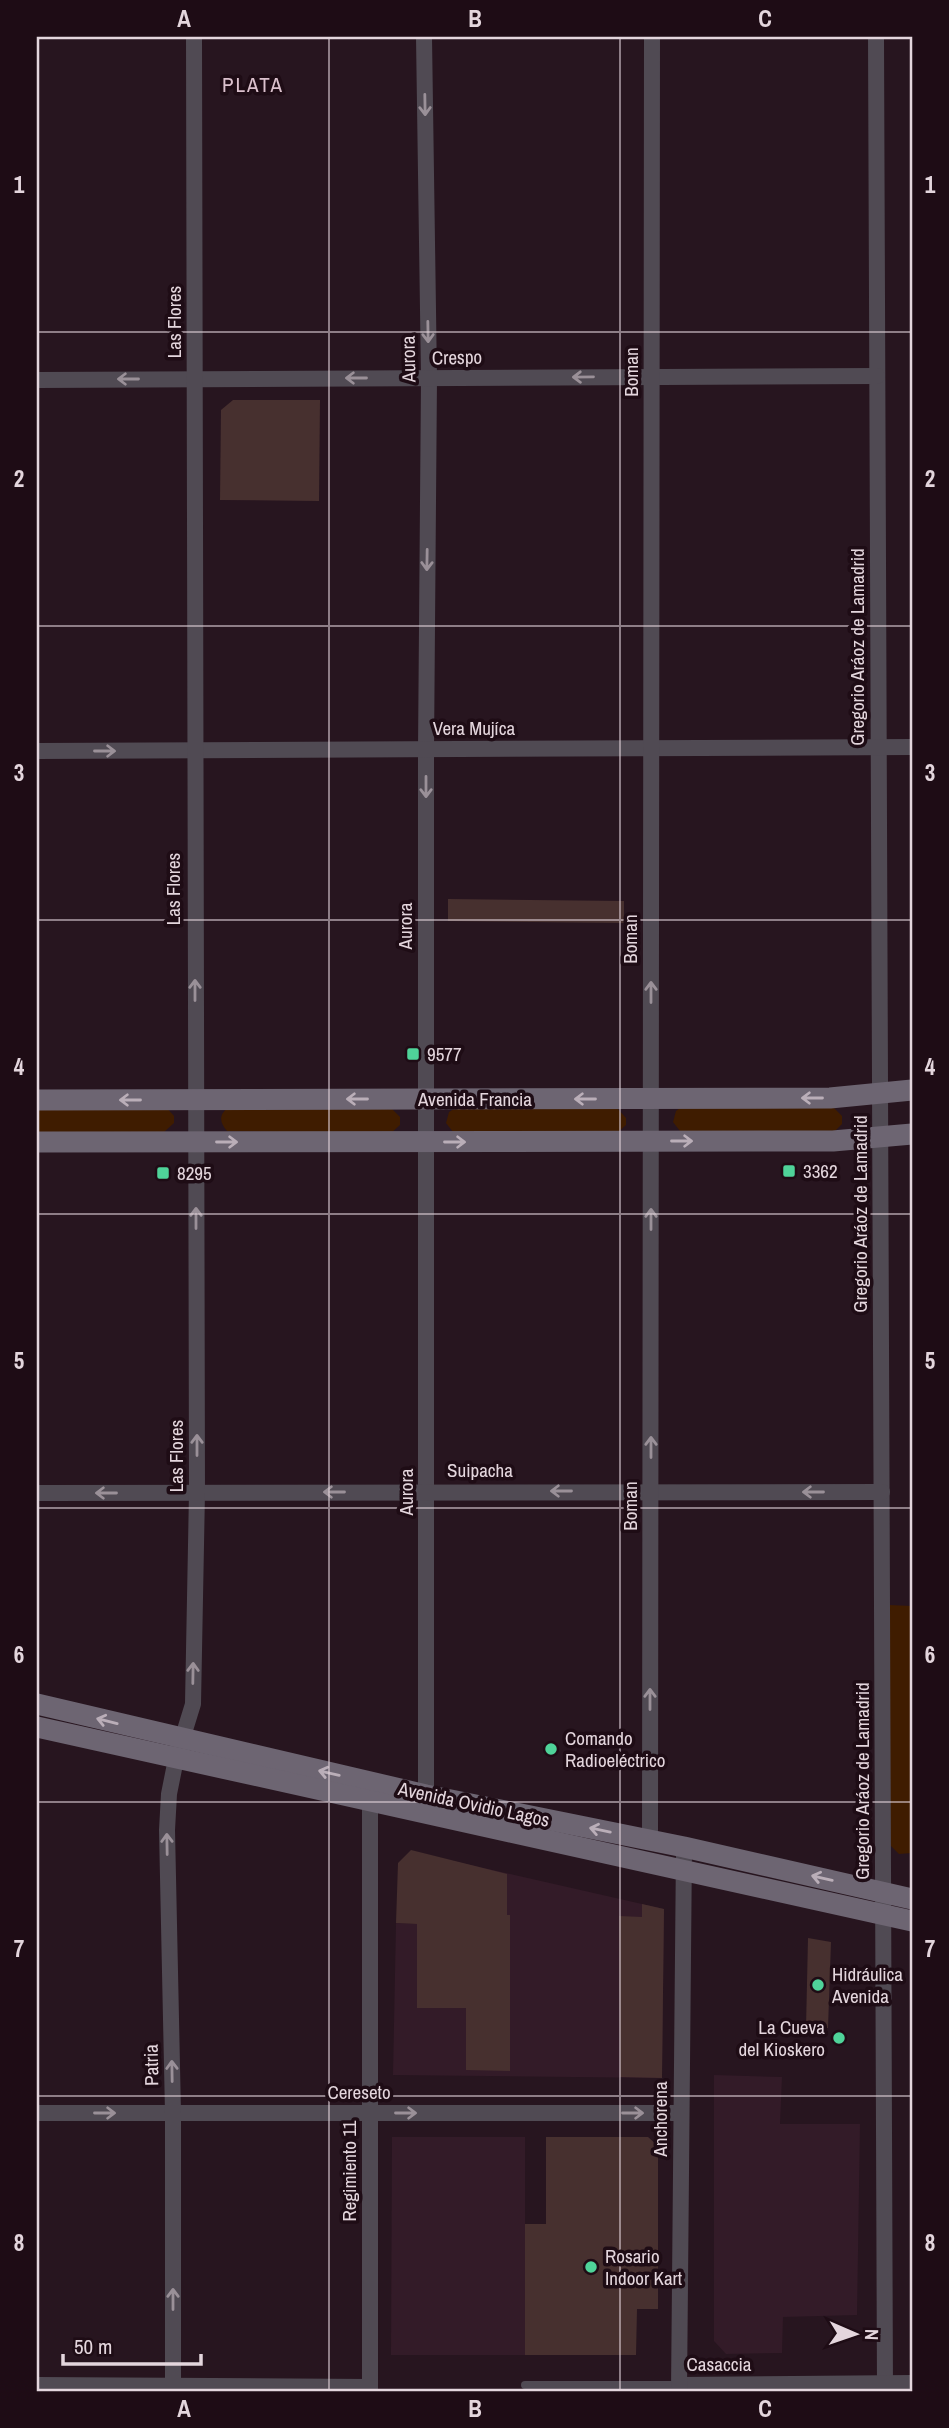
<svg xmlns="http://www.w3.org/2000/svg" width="949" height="2428" viewBox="0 0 949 2428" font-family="'Archivo Narrow',sans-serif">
	<rect width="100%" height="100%" fill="#27151f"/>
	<g fill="#331b28">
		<polygon points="449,1860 664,1909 662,2078 393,2075 396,1923 452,1925"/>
		<polygon points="714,2075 782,2077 780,2124 860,2124 857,2315 783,2317 782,2353 726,2354 714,2341"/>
		<polygon points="392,2137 525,2137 525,2355 391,2355"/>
	</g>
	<g fill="#3f1c00">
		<polygon points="165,1106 174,1116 174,1123 164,1132 37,1133 37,1107"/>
		<polygon points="833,1107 842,1116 842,1124 833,1133 680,1131 673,1122 676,1111 680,1108"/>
		<path d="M 228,1108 L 391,1108 L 400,1117 L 400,1125 L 390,1134 L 227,1131 C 220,1123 218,1115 228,1108 Z"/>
		<polygon points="617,1108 626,1118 626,1125 616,1134 453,1132 446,1123 449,1112 454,1109"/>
		<polygon points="889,1605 912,1606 912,1853 899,1854 890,1845"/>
	</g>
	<g fill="#47302f">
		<polygon points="233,400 320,400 319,501 220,500 221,410"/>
		<polygon points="448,899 624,901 624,923 448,921"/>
		<polygon points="411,1850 507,1874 507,1915 510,1915 510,2071 466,2070 466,2008 417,2008 417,1924 396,1923 398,1863"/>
		<polygon points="642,1904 664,1909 662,2078 620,2077 619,1916 642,1917"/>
		<polygon points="808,1938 831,1942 828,2028 806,2028"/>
		<polygon points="546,2137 648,2137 658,2146 658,2309 637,2309 636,2355 525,2355 525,2224 546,2224"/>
	</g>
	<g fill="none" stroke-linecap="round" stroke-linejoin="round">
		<polyline stroke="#504a53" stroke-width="8" points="525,2385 679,2385"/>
		<g stroke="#504a53" stroke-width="16">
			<polyline points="424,37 429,378 426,750 426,1805"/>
			<polyline points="876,37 885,2391"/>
			<polyline points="37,380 877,376"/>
			<polyline points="37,751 912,747"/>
			<polyline points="37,1493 882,1492"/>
			<polyline points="650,1840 652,37"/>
			<polyline points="37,2113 681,2113"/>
			<polyline points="37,2385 370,2387"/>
			<polyline points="679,2385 912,2383"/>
			<polyline points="173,2391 173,2113 167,1830 169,1794 176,1759 193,1704 197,1492 194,37"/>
			<polyline points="370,2391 370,1791"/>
			<polyline points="679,2391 684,1847"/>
		</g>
		<g stroke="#6d6572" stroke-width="21">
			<polyline points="37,1100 830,1098 912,1090"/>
			<polyline points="37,1142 833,1141 912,1134"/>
			<polyline points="37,1704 426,1795 684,1847 912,1899"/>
			<polyline points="37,1727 912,1921"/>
		</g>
	</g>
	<defs><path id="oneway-shaft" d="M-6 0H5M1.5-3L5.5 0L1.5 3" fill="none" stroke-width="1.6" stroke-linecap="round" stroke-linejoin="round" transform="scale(1.75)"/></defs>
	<g stroke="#9a9098">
		<use href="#oneway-shaft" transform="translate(425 105) rotate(89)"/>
		<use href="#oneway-shaft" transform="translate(428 332) rotate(89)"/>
		<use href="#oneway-shaft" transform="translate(583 377) rotate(179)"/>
		<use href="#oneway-shaft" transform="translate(356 378) rotate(180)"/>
		<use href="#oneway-shaft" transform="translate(128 379) rotate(180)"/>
		<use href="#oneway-shaft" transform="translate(427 560) rotate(91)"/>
		<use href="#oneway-shaft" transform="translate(105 751)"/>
		<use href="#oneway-shaft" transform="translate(426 787) rotate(90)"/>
		<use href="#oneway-shaft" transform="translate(195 990) rotate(-90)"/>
		<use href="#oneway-shaft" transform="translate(651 992) rotate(-90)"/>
		<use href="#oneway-shaft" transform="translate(196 1218) rotate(-90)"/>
		<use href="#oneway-shaft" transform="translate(651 1219) rotate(-90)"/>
		<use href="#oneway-shaft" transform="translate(197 1445) rotate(-90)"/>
		<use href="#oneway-shaft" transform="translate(651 1447) rotate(-90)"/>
		<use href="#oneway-shaft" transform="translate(561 1491) rotate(-180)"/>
		<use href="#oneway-shaft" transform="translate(334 1492) rotate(180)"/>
		<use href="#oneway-shaft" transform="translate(813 1492) rotate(-180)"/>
		<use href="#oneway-shaft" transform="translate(106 1493) rotate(180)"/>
		<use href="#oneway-shaft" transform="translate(193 1673) rotate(-89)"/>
		<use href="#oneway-shaft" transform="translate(650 1699) rotate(-90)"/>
		<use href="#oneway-shaft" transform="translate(167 1844) rotate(-91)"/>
		<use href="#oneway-shaft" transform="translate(172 2071) rotate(-91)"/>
		<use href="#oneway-shaft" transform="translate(105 2113)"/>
		<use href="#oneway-shaft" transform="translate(406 2113)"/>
		<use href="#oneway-shaft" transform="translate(633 2113)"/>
		<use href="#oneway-shaft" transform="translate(173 2299) rotate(-90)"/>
	</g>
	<g stroke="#baaeb8">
		<use href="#oneway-shaft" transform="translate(812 1098) rotate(180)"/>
		<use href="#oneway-shaft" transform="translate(357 1099) rotate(180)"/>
		<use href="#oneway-shaft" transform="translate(585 1099) rotate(180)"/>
		<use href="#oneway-shaft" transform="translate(130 1100) rotate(180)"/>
		<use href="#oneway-shaft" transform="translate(682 1141)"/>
		<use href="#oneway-shaft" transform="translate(227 1142)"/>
		<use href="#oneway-shaft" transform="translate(455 1142)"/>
		<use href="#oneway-shaft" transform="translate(107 1721) rotate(-166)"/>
		<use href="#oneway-shaft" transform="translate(329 1773) rotate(-167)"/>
		<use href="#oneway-shaft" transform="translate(600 1830) rotate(-168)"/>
		<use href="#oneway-shaft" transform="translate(822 1878) rotate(-167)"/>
	</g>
	<path fill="none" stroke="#e4d6dd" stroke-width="2" stroke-opacity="0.55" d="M 329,37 L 329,2391M 620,37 L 620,2391M 37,332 L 912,332M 37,626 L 912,626M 37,920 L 912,920M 37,1214 L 912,1214M 37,1508 L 912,1508M 37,1802 L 912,1802M 37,2096 L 912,2096"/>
	<g fill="#4fd399" stroke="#1e0c15" stroke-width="2.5">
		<rect x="406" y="1047" width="14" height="14" rx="3.5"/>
		<rect x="782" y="1164" width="14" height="14" rx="3.5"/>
		<rect x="156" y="1166" width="14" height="14" rx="3.5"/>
		<circle cx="551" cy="1749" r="7"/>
		<circle cx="818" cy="1985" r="7"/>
		<circle cx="839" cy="2038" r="7"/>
		<circle cx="591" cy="2267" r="7"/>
	</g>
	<g text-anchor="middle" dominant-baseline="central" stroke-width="7" stroke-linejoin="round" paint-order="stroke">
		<g font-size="19" fill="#e4d6dd" stroke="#1e0c15">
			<text transform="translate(174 322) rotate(-90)">Las Flores</text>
			<text transform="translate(457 357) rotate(-1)">Crespo</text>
			<text transform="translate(408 359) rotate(-91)">Aurora</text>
			<text transform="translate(631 372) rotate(-90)">Boman</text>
			<text transform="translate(857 647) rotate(-90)">Gregorio Aráoz de Lamadrid</text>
			<text x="474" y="728">Vera Mujíca</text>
			<text transform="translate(173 889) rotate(-90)">Las Flores</text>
			<text transform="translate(405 926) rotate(-90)">Aurora</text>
			<text transform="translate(630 939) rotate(-90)">Boman</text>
			<text x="475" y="1099">Avenida Francia</text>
			<text transform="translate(860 1214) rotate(-90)">Gregorio Aráoz de Lamadrid</text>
			<text transform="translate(176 1456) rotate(-90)">Las Flores</text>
			<text x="480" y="1470">Suipacha</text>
			<text transform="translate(406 1492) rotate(-90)">Aurora</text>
			<text transform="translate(630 1506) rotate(-90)">Boman</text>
			<text transform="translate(862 1781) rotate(-90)">Gregorio Aráoz de Lamadrid</text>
			<text transform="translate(474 1804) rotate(12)">Avenida Ovidio Lagos</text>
			<text transform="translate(151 2065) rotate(-91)">Patria</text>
			<text x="359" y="2092">Cereseto</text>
			<text transform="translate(660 2119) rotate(-90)">Anchorena</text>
			<text transform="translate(349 2171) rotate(-90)">Regimiento 11</text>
			<text x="719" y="2364">Casaccia</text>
		</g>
		<g font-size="19" fill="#e4d6dd" stroke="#1e0c15" text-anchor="start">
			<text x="427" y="1054">9577</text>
			<text x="803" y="1171">3362</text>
			<text x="177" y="1173">8295</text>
			<text x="565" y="1738">Comando<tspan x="565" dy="22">Radioeléctrico</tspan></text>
			<text x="832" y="1974">Hidráulica<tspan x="832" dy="22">Avenida</tspan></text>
			<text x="825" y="2027" text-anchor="end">La Cueva<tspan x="825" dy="22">del Kioskero</tspan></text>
			<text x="605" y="2256">Rosario<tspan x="605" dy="22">Indoor Kart</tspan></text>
		</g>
		<g font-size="21" letter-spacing="2" fill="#dbc1cd" stroke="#1e0c15">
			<text x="253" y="84">PLATA</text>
		</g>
	</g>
	<rect width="949" height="2428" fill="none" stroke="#1e0c15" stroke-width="77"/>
	<g transform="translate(855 2334) rotate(92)" stroke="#1e0c15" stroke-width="5" paint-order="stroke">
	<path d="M0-5L12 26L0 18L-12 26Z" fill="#e4d6dd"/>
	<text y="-10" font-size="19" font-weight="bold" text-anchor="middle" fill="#e4d6dd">N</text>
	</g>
	<path d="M63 2354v10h138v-10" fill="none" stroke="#e4d6dd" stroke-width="3.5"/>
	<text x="74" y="2354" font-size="21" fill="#e4d6dd" stroke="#1e0c15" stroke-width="5" paint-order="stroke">50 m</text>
	<rect x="38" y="38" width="873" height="2352" fill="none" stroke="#e4d6dd" stroke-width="2.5"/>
	<g font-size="23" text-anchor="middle" font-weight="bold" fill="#e4d6dd">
		<text x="184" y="27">A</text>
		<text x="475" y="27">B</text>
		<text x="765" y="27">C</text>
		<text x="19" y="193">1</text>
		<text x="930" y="193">1</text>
		<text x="19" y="487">2</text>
		<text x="930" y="487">2</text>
		<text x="19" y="781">3</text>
		<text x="930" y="781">3</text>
		<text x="19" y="1075">4</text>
		<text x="930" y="1075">4</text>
		<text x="19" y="1369">5</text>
		<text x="930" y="1369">5</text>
		<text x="19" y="1663">6</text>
		<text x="930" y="1663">6</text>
		<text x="19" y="1957">7</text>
		<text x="930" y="1957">7</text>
		<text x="19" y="2251">8</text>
		<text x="930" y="2251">8</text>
		<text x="184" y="2417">A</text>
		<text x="475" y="2417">B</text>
		<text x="765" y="2417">C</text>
	</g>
</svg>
